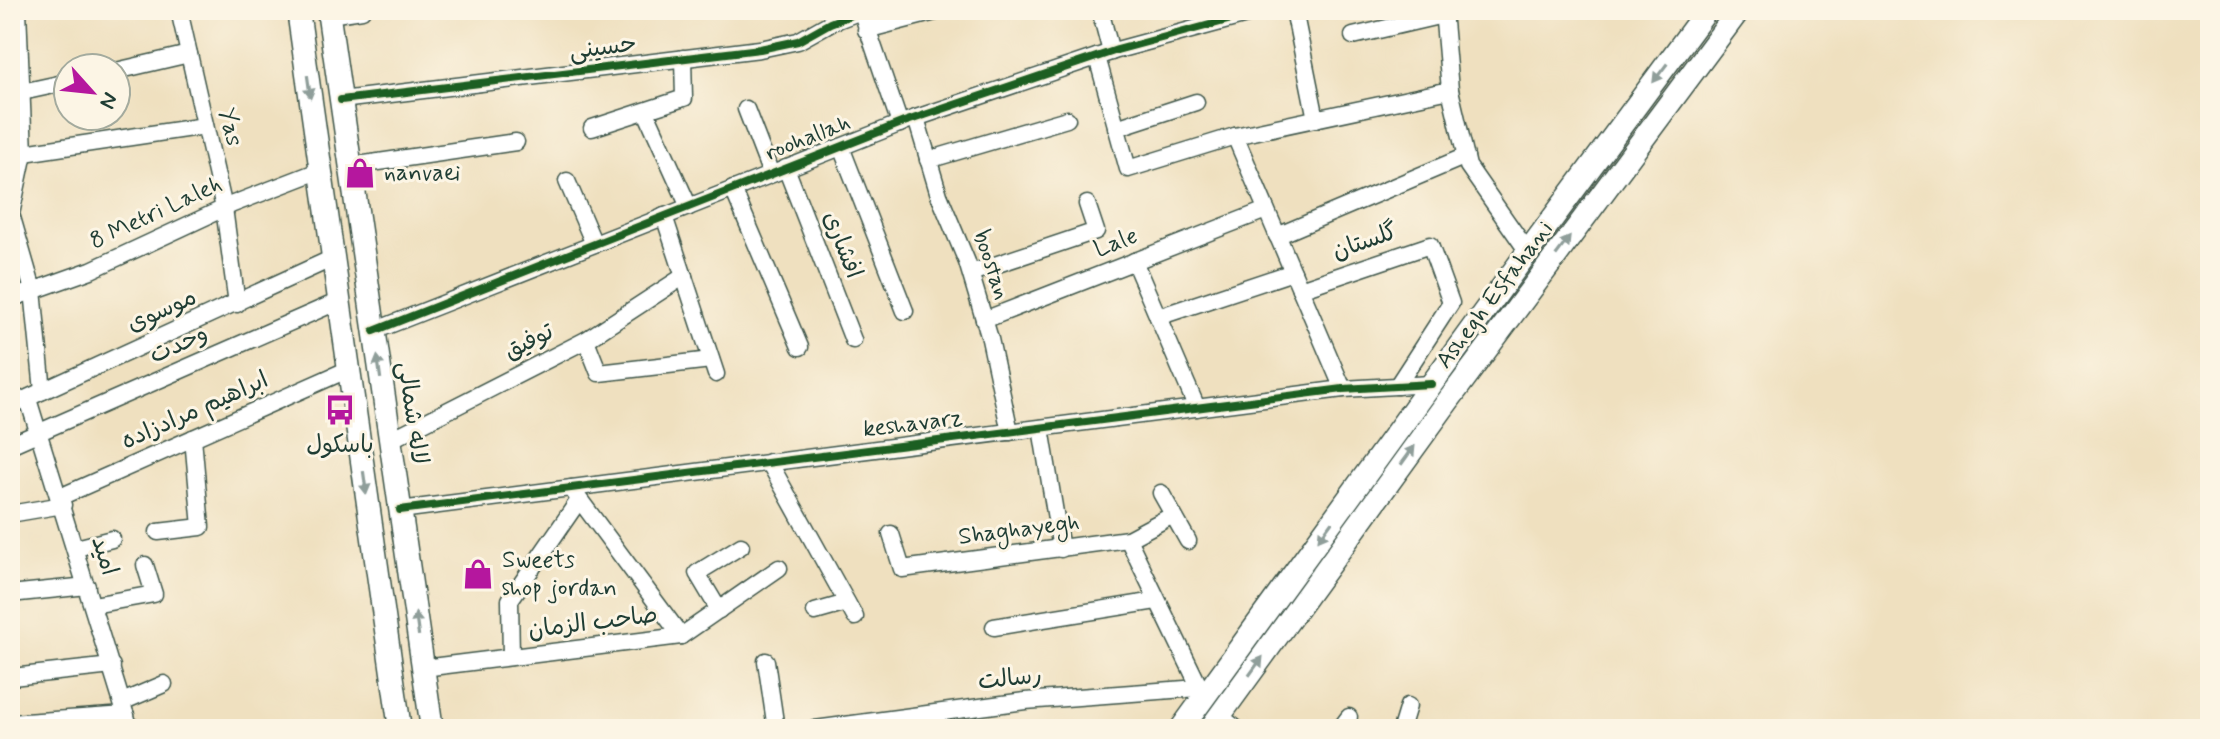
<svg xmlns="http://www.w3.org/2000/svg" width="2220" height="739" viewBox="0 0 2220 739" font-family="Mynerve,'Playpen Sans Arabic',sans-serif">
	<rect width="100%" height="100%" fill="#fcf5e5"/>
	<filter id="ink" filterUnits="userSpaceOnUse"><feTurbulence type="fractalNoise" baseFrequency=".0125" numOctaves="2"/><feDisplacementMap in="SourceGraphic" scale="16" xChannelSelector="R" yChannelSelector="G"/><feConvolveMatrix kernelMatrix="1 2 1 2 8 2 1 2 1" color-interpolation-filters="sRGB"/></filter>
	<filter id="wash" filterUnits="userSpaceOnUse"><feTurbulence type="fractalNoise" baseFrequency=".006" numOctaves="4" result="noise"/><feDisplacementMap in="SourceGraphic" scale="32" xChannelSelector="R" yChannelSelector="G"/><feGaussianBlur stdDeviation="1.8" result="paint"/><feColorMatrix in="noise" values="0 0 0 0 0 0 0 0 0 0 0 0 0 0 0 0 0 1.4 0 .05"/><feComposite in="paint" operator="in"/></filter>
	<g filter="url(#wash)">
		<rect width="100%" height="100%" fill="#efe0bf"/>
	</g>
	<g filter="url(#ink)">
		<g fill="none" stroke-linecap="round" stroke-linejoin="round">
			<g stroke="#3e5549" stroke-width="19">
				<g id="minor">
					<polyline points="18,10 24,153 11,214 33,290 43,391"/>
					<polyline points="179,10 224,208 237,304"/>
					<polyline points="861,10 900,124"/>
					<polyline points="1100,10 1111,52"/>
					<polyline points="1294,10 1316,119"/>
					<polyline points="1443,10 1450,90 1468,166 1528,252"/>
					<polyline points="329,15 362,10"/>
					<polyline points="866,30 943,10"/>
					<polyline points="1353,36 1443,15"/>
					<polyline points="1097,57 1128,169 1235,136 1450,90"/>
					<polyline points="116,71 189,54"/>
					<polyline points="22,92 68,82"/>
					<polyline points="341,100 760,49 798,41 830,23 861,11"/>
					<polyline points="746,109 771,174"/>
					<polyline points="646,112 689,207"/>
					<polyline points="916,118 939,195 967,262 990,339 1010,432"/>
					<polyline points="592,128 684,98 683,58"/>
					<polyline points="1116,128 1196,102"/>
					<polyline points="1235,136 1343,389"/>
					<polyline points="841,147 905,311"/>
					<polyline points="24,153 205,126"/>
					<polyline points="928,160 1067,119"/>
					<polyline points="351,166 516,142"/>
					<polyline points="786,168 853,340"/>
					<polyline points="567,181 594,244"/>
					<polyline points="733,189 800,347"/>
					<polyline points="664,216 716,374"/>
					<polyline points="1277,236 1466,156"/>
					<polyline points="1134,261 1197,408"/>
					<polyline points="971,273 1096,231 1087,204"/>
					<polyline points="1300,289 1430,245 1451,303 1397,386"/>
					<polyline points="10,299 91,270 233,204 321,170"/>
					<polyline points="1158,317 1293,272"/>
					<polyline points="984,320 1266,210"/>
					<polyline points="374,331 904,122 1117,50 1265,10"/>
					<polyline points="586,340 599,373 711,360"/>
					<polyline points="28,399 130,729"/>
					<polyline points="10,406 333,258"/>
					<polyline points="1041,428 1061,549"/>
					<polyline points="390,440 586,340 684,276"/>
					<polyline points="10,445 339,301"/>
					<polyline points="769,462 855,617"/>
					<polyline points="571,488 681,636"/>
					<polyline points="1161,493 1188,541"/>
					<polyline points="60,497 349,369"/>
					<polyline points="400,510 1343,389 1431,384"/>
					<polyline points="10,514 63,505"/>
					<polyline points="158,532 201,527 193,438"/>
					<polyline points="891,534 902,569 1128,539 1173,515"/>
					<polyline points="1128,539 1200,688"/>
					<polyline points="76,548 112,539"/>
					<polyline points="10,594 87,586"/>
					<polyline points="93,605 154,594 145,565"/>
					<polyline points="719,610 697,573 741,546"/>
					<polyline points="815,612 847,603"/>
					<polyline points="994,627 1156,601"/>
					<polyline points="511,657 510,600 579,500"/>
					<polyline points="766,661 776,729"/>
					<polyline points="423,668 681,636 779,568"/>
					<polyline points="12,677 112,666"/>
					<polyline points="122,702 164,684"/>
					<polyline points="1220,716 1237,729"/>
					<polyline points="10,723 126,715"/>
					<polyline points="815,729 1025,701 1212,687"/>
					<polyline points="1340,729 1349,717"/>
					<polyline points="1401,729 1408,706"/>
				</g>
			</g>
			<g stroke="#3e5549" stroke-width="25">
				<g id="major">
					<polyline points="298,10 400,729"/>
					<polyline points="328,10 432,729"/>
					<polyline points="1181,729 1513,272 1707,10"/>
					<polyline points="1210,729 1448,401 1739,10"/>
				</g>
			</g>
			<use href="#minor" stroke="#fff" stroke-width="16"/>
			<use href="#major" stroke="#fff" stroke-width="22"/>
			<g stroke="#fcf5e5" stroke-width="13">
				<g id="cycleway">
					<polyline points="341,100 760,49 798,41 830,23 861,11"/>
					<polyline points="374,331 904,122 1117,50 1265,10"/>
					<polyline points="400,510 1343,389 1431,384"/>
				</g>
			</g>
			<use href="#cycleway" stroke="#1b5e20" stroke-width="8"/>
		</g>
		<defs><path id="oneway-solid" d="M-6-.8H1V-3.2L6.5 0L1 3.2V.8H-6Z" transform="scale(2)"/></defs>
		<g fill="#8f9e9a">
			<use href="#oneway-solid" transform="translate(1660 73) rotate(127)"/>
			<use href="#oneway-solid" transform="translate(309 87) rotate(82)"/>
			<use href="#oneway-solid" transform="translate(1563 246) rotate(-53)"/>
			<use href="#oneway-solid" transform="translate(379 367) rotate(-98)"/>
			<use href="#oneway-solid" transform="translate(1408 455) rotate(-54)"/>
			<use href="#oneway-solid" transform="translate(365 483) rotate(82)"/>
			<use href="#oneway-solid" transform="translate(1325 531) rotate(126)"/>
			<use href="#oneway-solid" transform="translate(417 624) rotate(-98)"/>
			<use href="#oneway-solid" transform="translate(1256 666) rotate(-54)"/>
		</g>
	</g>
	<defs>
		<g id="shop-bare" transform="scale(2.4)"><path d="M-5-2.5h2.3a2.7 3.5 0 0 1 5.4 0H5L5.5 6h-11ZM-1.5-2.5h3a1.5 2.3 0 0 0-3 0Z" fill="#b5179e" stroke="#fcf5e5" stroke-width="2.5" paint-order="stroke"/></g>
		<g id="bus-bare" transform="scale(2.4)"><path d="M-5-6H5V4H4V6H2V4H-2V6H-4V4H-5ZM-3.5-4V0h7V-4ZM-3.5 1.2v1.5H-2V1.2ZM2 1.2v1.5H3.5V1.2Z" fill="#b5179e" stroke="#fcf5e5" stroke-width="2.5" paint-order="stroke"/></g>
	</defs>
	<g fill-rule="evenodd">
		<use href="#shop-bare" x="360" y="173"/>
		<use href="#bus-bare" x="340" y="410"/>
		<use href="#shop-bare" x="478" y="574"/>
	</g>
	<g text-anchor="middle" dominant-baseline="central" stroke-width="6" stroke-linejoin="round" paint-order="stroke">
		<g font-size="24" fill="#1f3d34" stroke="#fcf5e5">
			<text transform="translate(603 48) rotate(-7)">حسینی</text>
			<text transform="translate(230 127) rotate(77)">Yas</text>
			<text transform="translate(808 138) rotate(-21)">roohallah</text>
			<text transform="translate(156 213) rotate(-25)">8 Metri Laleh</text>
			<text transform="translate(1365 242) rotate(-19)">گلستان</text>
			<text transform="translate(1116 243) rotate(-21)">Lale</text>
			<text transform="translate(842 245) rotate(69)">افشاری</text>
			<text transform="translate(991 265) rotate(71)">boostan</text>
			<text transform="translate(1495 295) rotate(-53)">Ashegh Esfahani</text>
			<text transform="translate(162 311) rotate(-24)">موسوی</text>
			<text transform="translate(529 342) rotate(-27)">توفیق</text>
			<text transform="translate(179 345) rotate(-24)">وحدت</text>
			<text transform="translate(195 411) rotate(-24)">ابراهیم مرادزاده</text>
			<text transform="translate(412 413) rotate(82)">لاله شمالی</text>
			<text transform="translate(913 424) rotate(-7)">keshavarz</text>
			<text transform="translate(1019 530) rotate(-7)">Shaghayegh</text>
			<text transform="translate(104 556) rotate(73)">امید</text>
			<text transform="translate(593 623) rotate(-7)">صاحب الزمان</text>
			<text transform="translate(1010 679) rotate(-6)">رسالت</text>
		</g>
		<g font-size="24" fill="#1f3d34" stroke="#fcf5e5" text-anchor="start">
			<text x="384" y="173">nanvaei</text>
			<text x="340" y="445" text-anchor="middle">باسکول</text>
			<text x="502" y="560">Sweets<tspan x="502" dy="28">shop jordan</tspan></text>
		</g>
	</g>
	<rect width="2220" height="739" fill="none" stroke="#fcf5e5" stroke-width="40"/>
	<g transform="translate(92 92) rotate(117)"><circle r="38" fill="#fcf5e5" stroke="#a4ab9e" stroke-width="2"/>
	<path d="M0-6L14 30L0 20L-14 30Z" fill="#b5179e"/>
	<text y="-12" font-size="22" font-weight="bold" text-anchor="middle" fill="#1f3d34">N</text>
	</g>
</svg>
